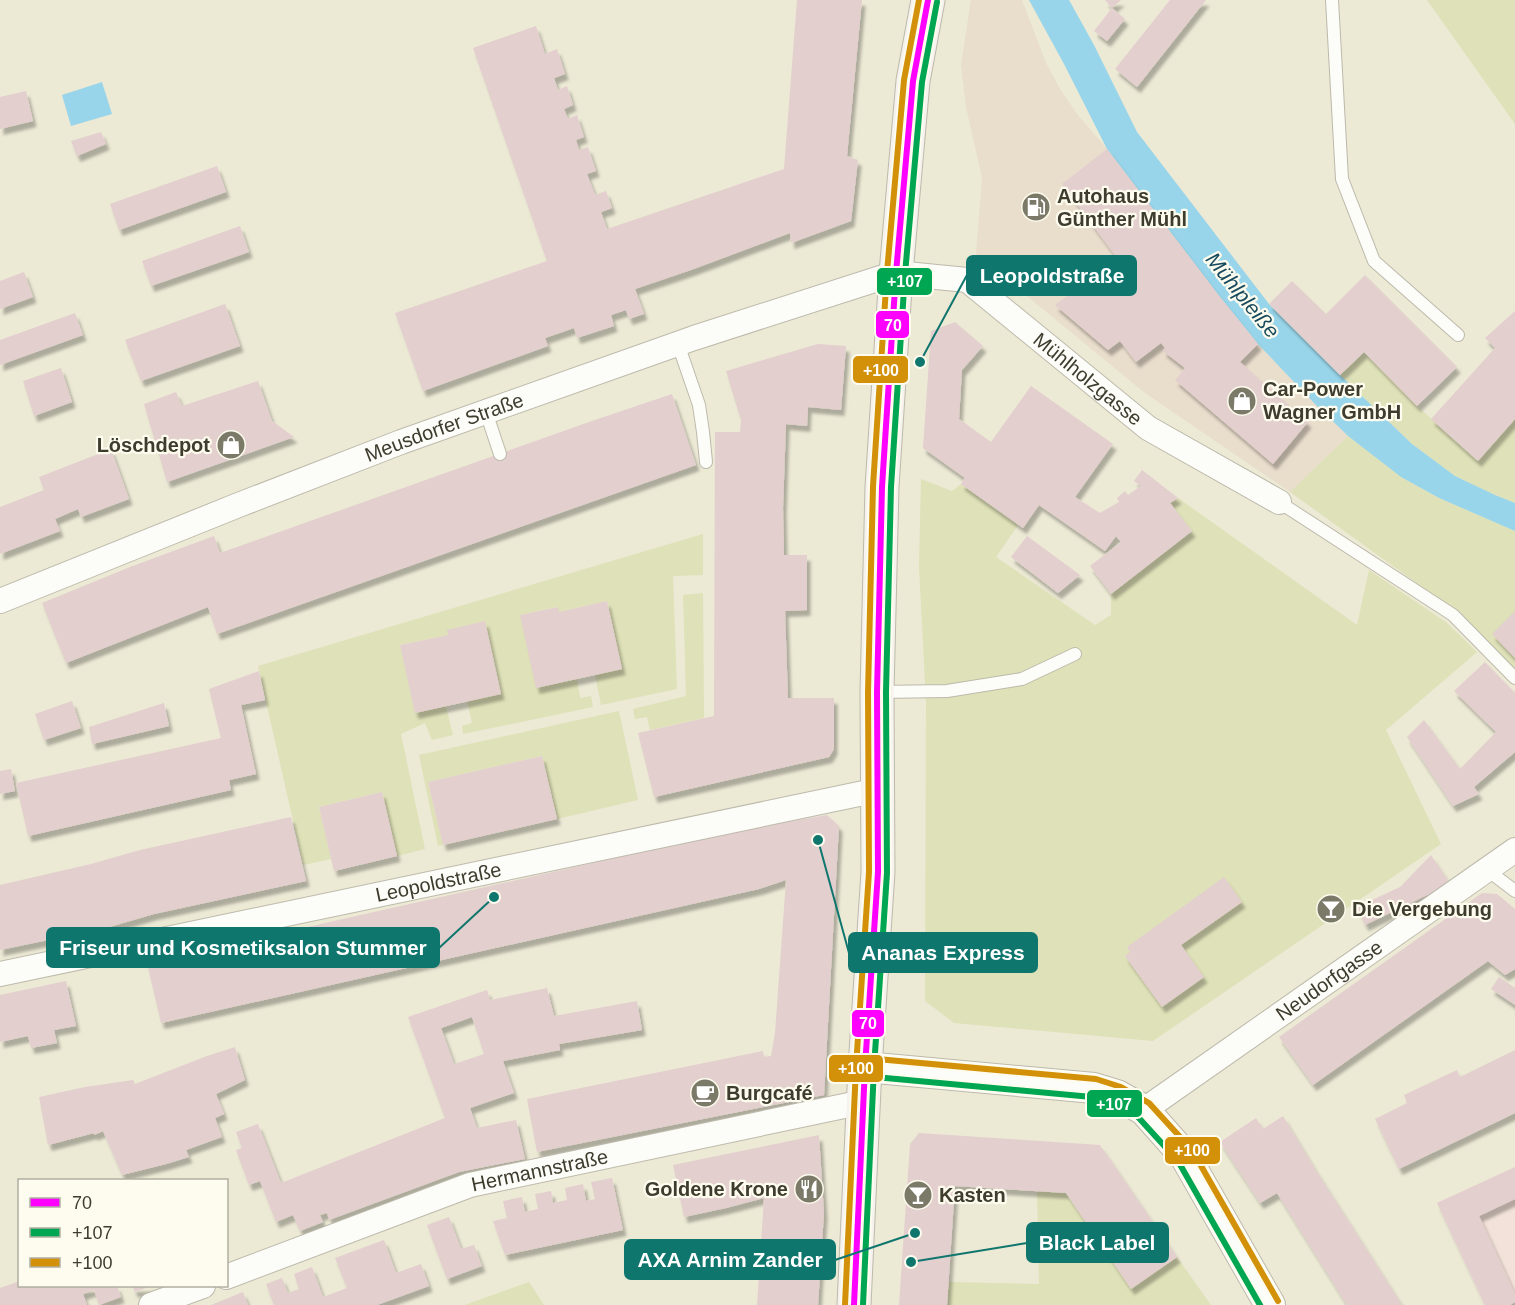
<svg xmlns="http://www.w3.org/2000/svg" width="1515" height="1305" viewBox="0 0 1515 1305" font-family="Arial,sans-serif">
	<defs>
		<filter id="shadow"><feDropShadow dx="3.5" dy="6" stdDeviation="1.5" flood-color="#0004"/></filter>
	</defs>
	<rect width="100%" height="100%" fill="#ece9d5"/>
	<polygon fill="#e9ddcc" points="971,0 1022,0 1046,63 1060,89 1077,114 1107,149 1220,297 1258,344 1314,403 1348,436 1290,492 1145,393 976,254 982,178 966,107 961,65"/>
	<polygon fill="#f3e2d9" points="1515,1167 1515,1302 1510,1305 1485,1305 1437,1203"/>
	<g fill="#dfe1b8">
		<polygon points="1427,0 1515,0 1515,124"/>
		<polygon points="1364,352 1417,406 1478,460 1515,419 1515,503 1495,495 1455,476 1412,444 1340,375"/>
		<polygon points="1348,436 1401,477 1439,498 1515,531 1515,670 1457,612 1290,492"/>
		<polygon points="921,479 952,491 961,484 1018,525 996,557 1095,625 1111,615 1111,594 1192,531 1170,503 1178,498 1357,625 1369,570 1447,623 1477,652 1386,730 1441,844 1153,1041 954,1023 925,1001 926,702 919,567"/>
		<polygon points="703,534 703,575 673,576 677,689 601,705 595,675 622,669 607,601 559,612 557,607 520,615 577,679 580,698 591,696 593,707 463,734 462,726 472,723 467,701 485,622 448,630 448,635 400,645 415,713 446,706 453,735 432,740 425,723 401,734 425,849 397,856 382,792 319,807 331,859 303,865 258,666"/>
		<polygon points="703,593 704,718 650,730 647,717 635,719 633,709 686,696 683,595"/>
		<polygon points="619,711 638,800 557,819 542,756 428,782 443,845 438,846 419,755"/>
		<polygon points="1037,1191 1066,1193 1131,1288 1177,1257 1211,1305 947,1305 949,1282 1039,1284"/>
		<polygon points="529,1282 544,1305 465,1305"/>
	</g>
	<g fill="#98d5ea">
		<polygon points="1029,0 1069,0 1094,45 1137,132 1269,304 1340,375 1412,444 1455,476 1495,495 1515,503 1515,531 1439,498 1401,477 1348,436 1314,403 1258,344 1220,297 1107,149 1064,64"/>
		<polygon points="102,82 112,114 71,126 62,95"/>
	</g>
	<g fill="#e3cfce" fill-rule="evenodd" filter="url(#shadow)">
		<polygon points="797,0 862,0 847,156 858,160 851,221 791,243 790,233 691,270 635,289 644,314 629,319 626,310 611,315 614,326 577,338 574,328 545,338 548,346 423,391 395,313 547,261 473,48 536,26 545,54 557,49 565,74 554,78 558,90 567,86 573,105 564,109 568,119 577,115 584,137 576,140 579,150 588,147 596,171 587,174 595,195 606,191 612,208 601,212 607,229 784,169"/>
		<polygon points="1105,0 1121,0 1112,8 1125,19 1107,41 1094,31 1112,8"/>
		<polygon points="1170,0 1206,0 1137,87 1115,69"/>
		<polygon points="26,91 33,121 0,129 0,97"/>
		<polygon points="101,132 106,144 77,156 71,141"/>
		<polygon points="1107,149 1220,297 1258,344 1240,362 1308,422 1273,464 1175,380 1185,368 1163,351 1165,348 1161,343 1136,362 1120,341 1108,350 1055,305 1117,258 1062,184"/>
		<polygon points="217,166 226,192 119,230 110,204"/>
		<polygon points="240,226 249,252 151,286 142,261"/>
		<polygon points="24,272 33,297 0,309 0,281"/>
		<polygon points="1365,275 1457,367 1417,406 1364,352 1340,375 1269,304 1292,281 1326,314"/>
		<polygon points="225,304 240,346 141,381 125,340"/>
		<polygon points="1515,311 1515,419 1478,461 1431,419 1495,348 1485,338"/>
		<polygon points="75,313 83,335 0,365 0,340"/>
		<polygon points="955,322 983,346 962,370 959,419 991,442 1031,386 1113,444 1075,497 1100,513 1119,502 1117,498 1125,491 1128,495 1141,486 1134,481 1142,470 1178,498 1170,503 1192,531 1111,594 1090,566 1121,542 1116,536 1105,551 1039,505 1023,528 961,484 965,478 923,448 931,331"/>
		<polygon points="818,344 846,346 841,410 808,407 807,426 786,424 783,508 784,555 807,555 807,610 785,611 788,698 834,698 834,749 829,757 654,797 638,733 714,716 715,432 740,432 741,420 726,371"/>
		<polygon points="61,368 72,402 34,416 23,381"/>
		<polygon points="258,381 272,421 294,437 167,482 144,404 176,392 182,406"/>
		<polygon points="672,394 696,465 217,634 208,607 66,663 42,603 130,567 214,536 220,553 592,421"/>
		<polygon points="111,449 129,499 81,517 78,509 55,519 60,531 0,554 0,507 44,490 39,477"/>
		<polygon points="1027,536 1080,575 1058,593 1011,557"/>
		<polygon points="607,601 622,669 536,688 520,615 558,607 559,612"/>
		<polygon points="1515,611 1515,658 1492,634"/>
		<polygon points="485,621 501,694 415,713 400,645 448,635 447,630"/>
		<polygon points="1485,662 1515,693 1515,752 1474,787 1479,794 1453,806 1407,737 1424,720 1460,769 1496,732 1454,691"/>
		<polygon points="259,671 265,700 241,705 256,774 229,780 231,790 28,836 16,783 221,738 209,689"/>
		<polygon points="72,701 81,728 44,740 35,714"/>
		<polygon points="164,703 169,726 92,744 89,727"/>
		<polygon points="542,756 557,819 443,845 428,782"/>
		<polygon points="11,769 15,791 0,794 0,771"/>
		<polygon points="382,792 397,856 334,871 319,807"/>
		<polygon points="827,815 839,826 824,1095 537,1152 527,1099 763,1051 764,1057 771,1056 775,1033 786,880 759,889 161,1023 147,963 704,838 746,829"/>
		<polygon points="291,817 306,881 154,914 106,928 0,950 0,885 91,864 140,850"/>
		<polygon points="1431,855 1450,884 1365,925 1357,907 1400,887"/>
		<polygon points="1224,877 1242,902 1181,945 1204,977 1162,1007 1125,956 1130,952 1127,947"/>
		<polygon points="1482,893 1497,894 1515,909 1515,969 1505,975 1488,961 1313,1085 1279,1037"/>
		<polygon points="1499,977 1515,988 1515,1005 1491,989"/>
		<polygon points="66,981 76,1026 54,1030 57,1043 31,1048 28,1036 0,1042 0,995"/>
		<path d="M 547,988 L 554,1016 L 637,1001 L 642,1030 L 559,1044 L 560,1050 L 503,1061 L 514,1093 L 470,1108 L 477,1128 L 516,1120 L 525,1159 L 459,1172 L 329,1220 L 327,1213 L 320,1215 L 323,1222 L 300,1231 L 293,1215 L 276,1222 L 260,1181 L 249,1185 L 236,1150 L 242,1148 L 236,1132 L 258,1124 L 281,1183 L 445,1118 L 408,1017 L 487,990 L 490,1000 ZM 472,1017 L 484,1054 L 454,1064 L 441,1028 Z"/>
		<polygon points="235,1047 245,1080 216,1094 224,1114 215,1118 222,1137 186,1150 189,1157 166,1164 122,1175 103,1131 94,1135 94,1133 48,1145 39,1097 85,1087 133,1080 135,1084 207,1056"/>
		<polygon points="1515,1050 1515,1113 1399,1169 1375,1119 1407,1103 1404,1095 1457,1070 1460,1077"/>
		<polygon points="1283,1116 1315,1169 1402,1305 1347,1305 1277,1193 1260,1203 1220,1142 1256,1118 1263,1129"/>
		<polygon points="919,1133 1100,1145 1177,1257 1131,1289 1066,1193 955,1186 947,1305 899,1305 910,1144"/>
		<polygon points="819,1135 824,1213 818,1305 757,1305 764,1198 726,1208 684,1217 673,1165"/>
		<polygon points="1515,1167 1515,1199 1479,1216 1515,1294 1515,1302 1510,1305 1485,1305 1437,1203"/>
		<polygon points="612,1178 623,1230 505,1255 493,1221 507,1218 503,1201 522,1197 525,1212 538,1209 535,1194 551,1191 553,1203 567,1200 565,1188 583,1184 586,1201 595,1199 591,1182"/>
		<polygon points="449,1217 461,1249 474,1245 482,1266 447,1279 427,1225"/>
		<polygon points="384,1240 396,1273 421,1264 429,1286 377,1305 274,1305 266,1284 282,1278 288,1293 299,1289 294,1274 312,1267 323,1297 347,1288 335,1258"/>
		<polygon points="20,1281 20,1286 117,1286 121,1297 99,1305 94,1290 83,1294 87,1305 0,1305 0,1288"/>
		<polygon points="132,1286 151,1286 135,1292"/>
		<polygon points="243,1292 248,1305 211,1305"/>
	</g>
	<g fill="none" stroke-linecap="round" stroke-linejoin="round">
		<g stroke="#bdbaab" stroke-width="14">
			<g id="service">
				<polyline points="1332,0 1342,179 1374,261 1458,335"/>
				<polyline points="678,344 699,405 703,432 706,462"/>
				<polyline points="486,412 500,454"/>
				<polyline points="1279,502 1453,615 1515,678"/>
				<polyline points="878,692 947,691 1022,679 1075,654"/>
				<polyline points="1486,869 1515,891"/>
			</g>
		</g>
		<g stroke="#bdbaab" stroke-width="26">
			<g id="minor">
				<path id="s1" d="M 0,601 L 236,506 L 401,442 L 694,338 L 896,273 L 967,280 L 1148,428 L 1279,502"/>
				<path id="s2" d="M 0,974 L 878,790"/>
				<path id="s3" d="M 1144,1110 L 1515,850"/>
				<path id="s4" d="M 226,1277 L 470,1185 L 863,1102"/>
				<polyline points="151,1305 203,1286"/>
			</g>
		</g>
		<g stroke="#bdbaab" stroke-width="32">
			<polyline id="tertiary" points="865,1067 1094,1088 1117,1095 1144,1110 1185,1156 1270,1305"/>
		</g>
		<g stroke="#bdbaab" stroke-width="35">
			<polyline id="secondary" points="854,1305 865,1067 878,872 877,692 882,487 896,273 913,81 928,0"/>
		</g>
		<use href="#service" stroke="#fcfcf9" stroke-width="12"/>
		<use href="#minor" stroke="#fcfcf9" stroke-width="24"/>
		<use href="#tertiary" stroke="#fcfcf9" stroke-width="30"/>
		<use href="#secondary" stroke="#f6f3ee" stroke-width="33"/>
		<g stroke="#fefcee" stroke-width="10">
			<polyline id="bus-1" points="854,1305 865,1067 878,872 877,692 882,487 896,273 913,81 928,0"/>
		</g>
		<g stroke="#fefcee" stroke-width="10">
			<g id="bus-2">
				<polyline points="864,1076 1092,1097 1113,1103 1138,1117 1178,1161 1260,1305"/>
				<polyline points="863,1305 874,1068 887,873 886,692 891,487 905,274 922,82 937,2"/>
			</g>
		</g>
		<g stroke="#fefcee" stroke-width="10">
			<g id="bus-3">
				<polyline points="866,1058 1096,1079 1121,1087 1149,1103 1192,1150 1278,1301"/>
				<polyline points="845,1305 856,1067 869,872 868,692 873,486 887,272 904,80 919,0"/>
			</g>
		</g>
		<use href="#bus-1" stroke="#f0f" stroke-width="6"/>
		<use href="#bus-2" stroke="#00a651" stroke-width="6"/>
		<use href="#bus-3" stroke="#d29109" stroke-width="6"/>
	</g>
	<defs>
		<g id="fuel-disc" transform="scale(1.5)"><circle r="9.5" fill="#7b7968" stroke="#fefcee"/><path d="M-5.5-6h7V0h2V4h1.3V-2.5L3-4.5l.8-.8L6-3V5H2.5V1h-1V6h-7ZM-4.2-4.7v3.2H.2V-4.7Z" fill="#fff"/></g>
		<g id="shop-disc" transform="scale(1.5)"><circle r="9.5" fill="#7b7968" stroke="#fefcee"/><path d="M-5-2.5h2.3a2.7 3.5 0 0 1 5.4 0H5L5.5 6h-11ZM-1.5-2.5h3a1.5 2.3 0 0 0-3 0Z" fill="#fff"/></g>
		<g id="bar-disc" transform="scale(1.5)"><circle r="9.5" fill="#7b7968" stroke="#fefcee"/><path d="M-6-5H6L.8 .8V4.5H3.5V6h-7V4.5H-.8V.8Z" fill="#fff"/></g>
		<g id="cafe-disc" transform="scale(1.5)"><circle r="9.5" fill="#7b7968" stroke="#fefcee"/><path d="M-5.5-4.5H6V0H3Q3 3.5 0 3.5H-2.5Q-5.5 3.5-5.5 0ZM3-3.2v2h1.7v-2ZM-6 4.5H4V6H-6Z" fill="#fff"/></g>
		<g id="restaurant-disc" transform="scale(1.5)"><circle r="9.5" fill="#7b7968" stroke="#fefcee"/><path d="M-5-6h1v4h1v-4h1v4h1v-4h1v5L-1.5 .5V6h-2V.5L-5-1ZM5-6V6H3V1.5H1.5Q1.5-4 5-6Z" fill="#fff"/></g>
	</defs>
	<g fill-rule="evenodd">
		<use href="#fuel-disc" x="1036" y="207"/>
		<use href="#shop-disc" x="1242" y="401"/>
		<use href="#shop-disc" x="231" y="445"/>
		<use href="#bar-disc" x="1331" y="909"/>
		<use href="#cafe-disc" x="705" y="1093"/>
		<use href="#restaurant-disc" x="809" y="1189"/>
		<use href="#bar-disc" x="918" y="1195"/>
	</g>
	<g text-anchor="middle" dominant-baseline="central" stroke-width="4.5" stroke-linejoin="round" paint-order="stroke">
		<g font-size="20" font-weight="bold" fill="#3e3c2d" stroke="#fefcee" text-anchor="start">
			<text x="1057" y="196">Autohaus<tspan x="1057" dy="23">Günther Mühl</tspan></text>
			<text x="1263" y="389">Car-Power<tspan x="1263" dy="23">Wagner GmbH</tspan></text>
			<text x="210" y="445" text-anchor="end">Löschdepot</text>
			<text x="1352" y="909">Die Vergebung</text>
			<text x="726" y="1093">Burgcafé</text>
			<text x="788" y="1189" text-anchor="end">Goldene Krone</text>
			<text x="939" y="1195">Kasten</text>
		</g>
		<g font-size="20" fill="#3e3c2d" stroke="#fefcee">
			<text stroke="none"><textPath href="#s1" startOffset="1182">Mühlholzgasse</textPath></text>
			<text stroke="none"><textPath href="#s1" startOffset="477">Meusdorfer Straße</textPath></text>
			<text stroke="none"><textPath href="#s2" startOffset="448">Leopoldstraße</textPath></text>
			<text stroke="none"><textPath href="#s3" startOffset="226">Neudorfgasse</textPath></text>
			<text stroke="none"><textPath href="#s4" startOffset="332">Hermannstraße</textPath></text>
		</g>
		<g font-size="21" font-style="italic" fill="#184a5e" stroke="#fefcee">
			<text transform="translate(1243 295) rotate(51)">Mühlpleiße</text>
		</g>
	</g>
	<path fill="none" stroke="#0f766e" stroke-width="2" d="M920 362L967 275M494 897L439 948M818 840L849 953M911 1262L1027 1243M915 1233L835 1260"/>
	<g fill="#0f766e" stroke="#fefcee" stroke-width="2">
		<circle cx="920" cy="362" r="6"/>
		<circle cx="494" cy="897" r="6"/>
		<circle cx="818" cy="840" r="6"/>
		<circle cx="911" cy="1262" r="6"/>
		<circle cx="915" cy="1233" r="6"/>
	</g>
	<g fill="#0f766e" stroke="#0f766e" stroke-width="2">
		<rect x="967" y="256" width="169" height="39" rx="6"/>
		<rect x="47" y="928" width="392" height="39" rx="6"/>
		<rect x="849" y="933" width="188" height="39" rx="6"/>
		<rect x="1027" y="1223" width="141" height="39" rx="6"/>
		<rect x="625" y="1240" width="210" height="39" rx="6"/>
	</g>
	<g font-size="21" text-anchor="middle" font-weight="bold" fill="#fff">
		<text x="1052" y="283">Leopoldstraße</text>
		<text x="243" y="955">Friseur und Kosmetiksalon Stummer</text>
		<text x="943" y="960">Ananas Express</text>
		<text x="1097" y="1250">Black Label</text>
		<text x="730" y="1267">AXA Arnim Zander</text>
	</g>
	<g stroke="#fefcee" stroke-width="2">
		<rect x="876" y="267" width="57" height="29" rx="6" fill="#00a651"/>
		<rect x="875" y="310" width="35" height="29" rx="6" fill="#f0f"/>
		<rect x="852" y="355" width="57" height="29" rx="6" fill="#d29109"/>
		<rect x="851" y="1009" width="34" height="29" rx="6" fill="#f0f"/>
		<rect x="828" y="1054" width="56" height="29" rx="6" fill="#d29109"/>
		<rect x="1086" y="1089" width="57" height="29" rx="6" fill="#00a651"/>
		<rect x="1164" y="1136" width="57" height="29" rx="6" fill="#d29109"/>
	</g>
	<g font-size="16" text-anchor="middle" font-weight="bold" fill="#fff">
		<text x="905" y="287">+107</text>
		<text x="893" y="331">70</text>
		<text x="881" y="376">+100</text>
		<text x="868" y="1029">70</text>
		<text x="856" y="1074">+100</text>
		<text x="1114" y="1110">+107</text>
		<text x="1192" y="1156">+100</text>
	</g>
	<rect x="18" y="1179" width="210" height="108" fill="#fefcee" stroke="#b1afa1" stroke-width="1.5"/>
	<rect x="30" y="1198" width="30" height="9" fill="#ff00ff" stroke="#b1afa1" stroke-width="1.5"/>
	<text x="72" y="1209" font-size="18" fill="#3e3c2d">70</text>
	<rect x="30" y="1228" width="30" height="9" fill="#00a651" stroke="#b1afa1" stroke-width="1.5"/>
	<text x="72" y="1239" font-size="18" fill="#3e3c2d">+107</text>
	<rect x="30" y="1258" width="30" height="9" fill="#d29109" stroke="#b1afa1" stroke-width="1.5"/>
	<text x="72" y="1269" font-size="18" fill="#3e3c2d">+100</text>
</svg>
